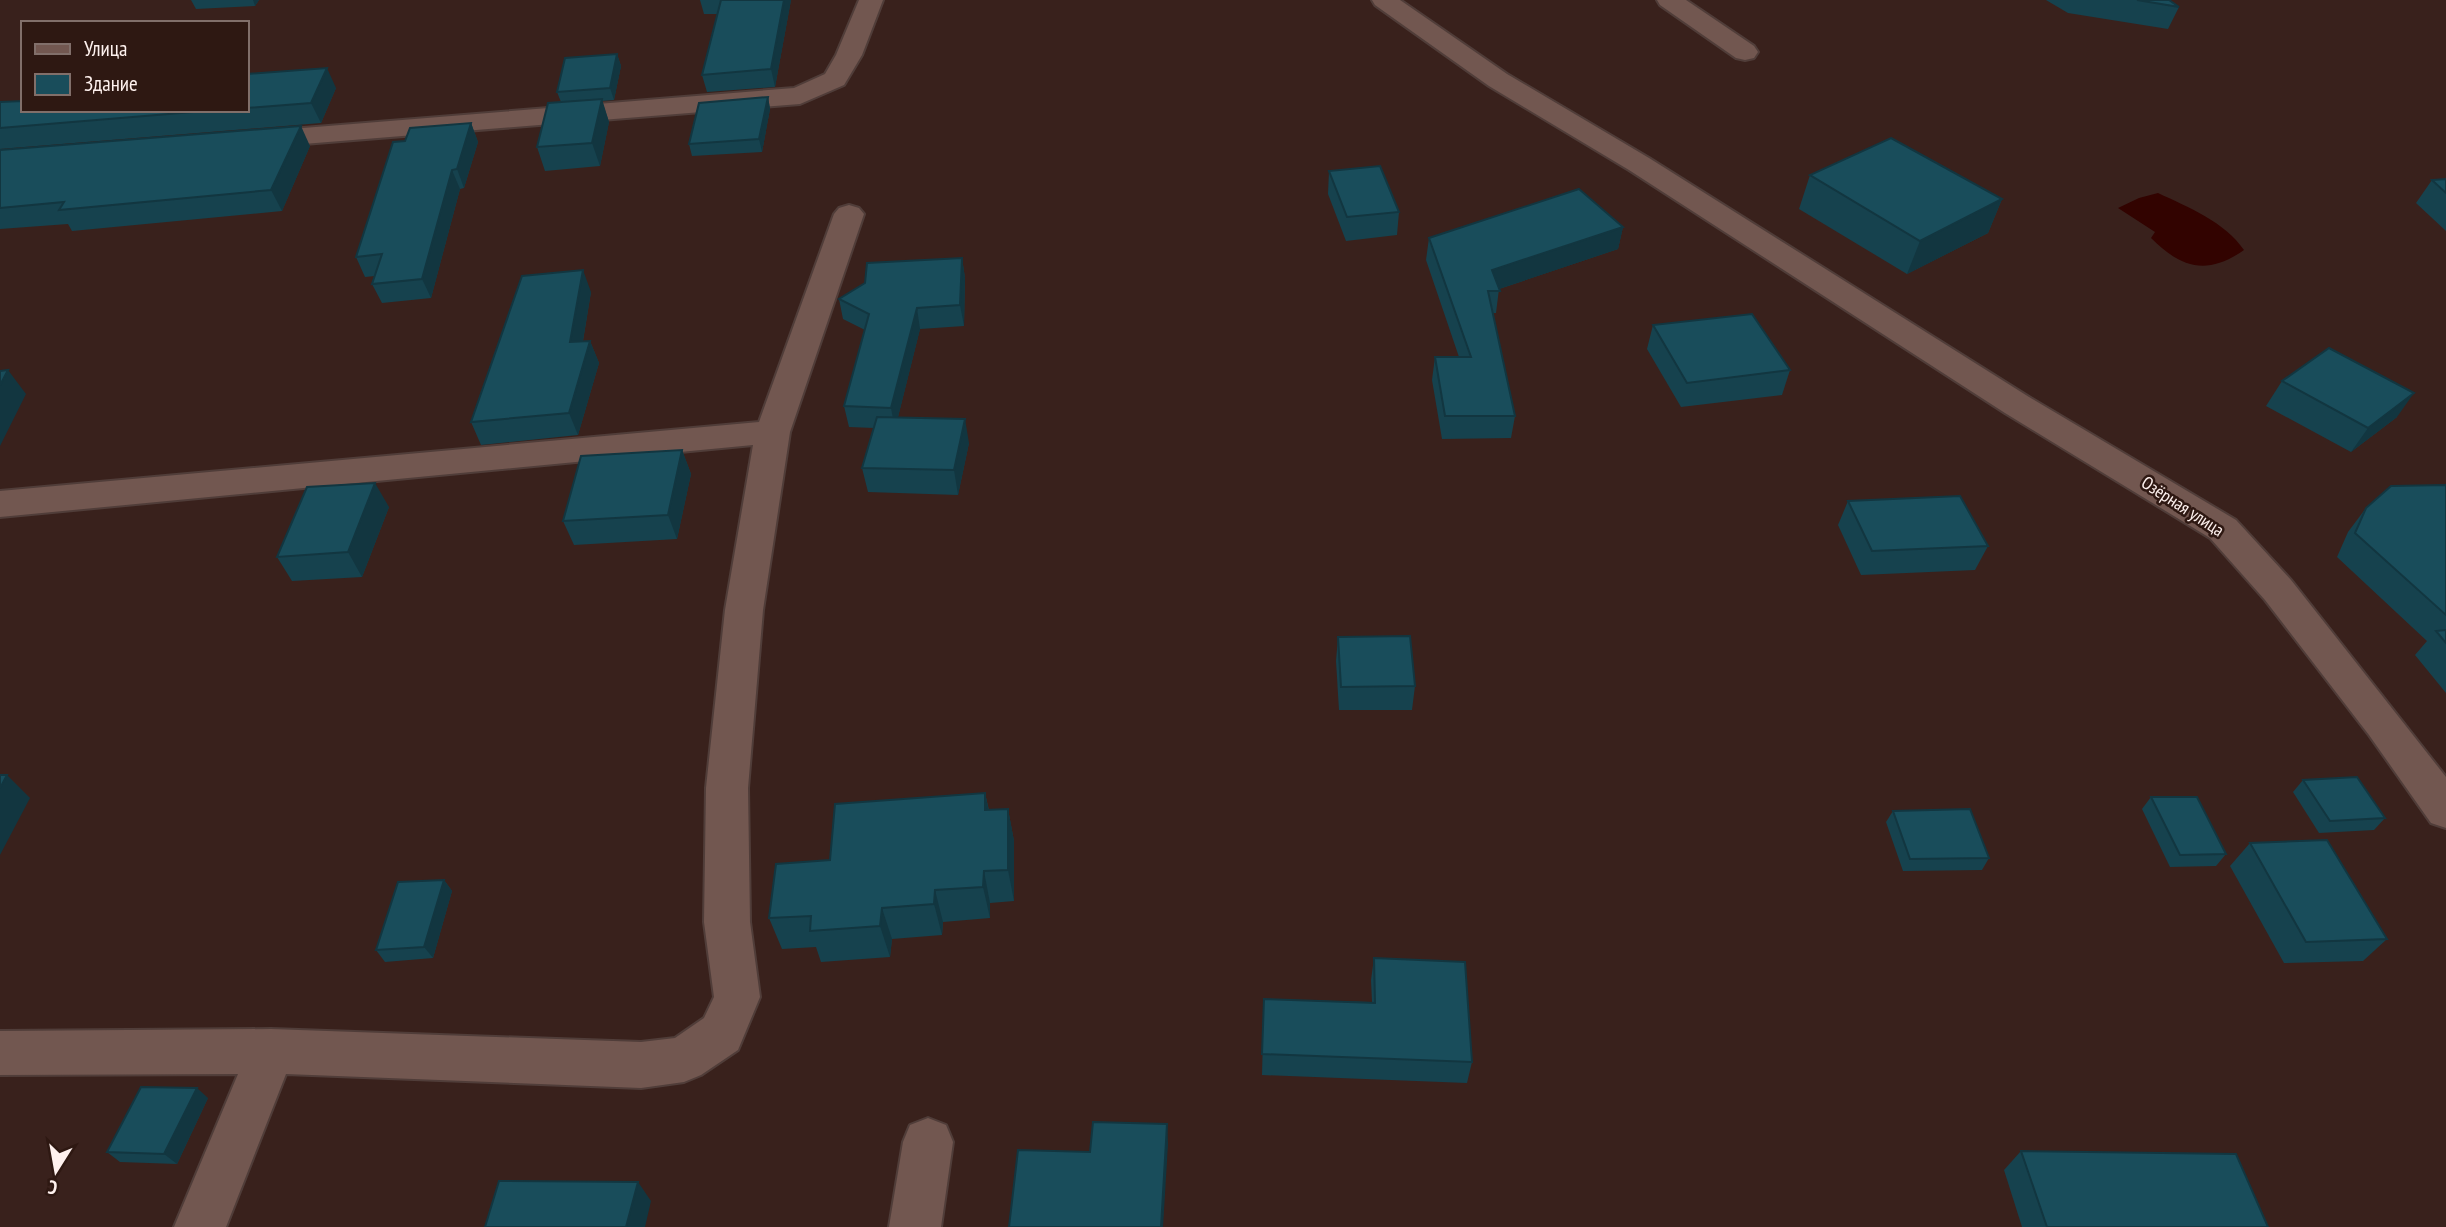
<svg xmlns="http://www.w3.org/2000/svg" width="2446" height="1227" viewBox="0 0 2446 1227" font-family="'PT Sans Narrow',sans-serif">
	<rect width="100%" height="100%" fill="#39211c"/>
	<path fill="#320300" d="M 2158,193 C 2188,207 2225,222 2244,250 C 2207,276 2181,268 2151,238 L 2155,232 L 2118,208 L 2139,198 Z"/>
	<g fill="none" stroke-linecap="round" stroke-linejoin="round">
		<g stroke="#503d39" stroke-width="4">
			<g id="minor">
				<polygon points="859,0 883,0 862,55 844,85 800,104 254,148 244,146 240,140 244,134 254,132 794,88 825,74 836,55"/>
				<polygon points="1372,0 1400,0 1507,74 1649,158 2029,397 2236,520 2291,580 2446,777 2446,828 2431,823 2369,735 2265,600 2210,538 2005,413 1629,170 1489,86 1375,5"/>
				<polygon points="1657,0 1686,0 1754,46 1758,52 1754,58 1745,60 1736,58 1660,5"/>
				<polygon points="849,205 859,208 864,214 790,432 763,610 748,788 750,922 760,997 738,1050 701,1075 684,1082 641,1088 286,1074 226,1227 174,1227 238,1074 0,1075 0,1031 271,1029 641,1042 675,1038 704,1018 714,997 704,922 706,788 725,610 753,445 0,517 0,491 759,422 834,214 839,208"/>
				<polygon points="928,1118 946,1125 953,1142 941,1227 889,1227 903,1142 910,1125"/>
			</g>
		</g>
		<use href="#minor" fill="#725750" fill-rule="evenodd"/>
	</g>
	<g fill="#16424e">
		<polygon points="191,0 259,0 255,6 196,9"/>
		<polygon points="700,0 791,0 775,87 707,92 702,75 717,14 704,14"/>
		<polygon points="2046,0 2169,0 2179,7 2168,29 2068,13"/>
		<polygon points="617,54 621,66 614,100 602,101 609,122 600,166 545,171 537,147 561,102 557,92"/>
		<polygon points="247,74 336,88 321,123 0,149 0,102 23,110 247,110"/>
		<polygon points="768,97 770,109 762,152 692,156 689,144"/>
		<polygon points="471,123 478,142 464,188 460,189 431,298 382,303 372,284 375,276 365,277 356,257"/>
		<polygon points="310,146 282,211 72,231 68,224 0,229 0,150"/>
		<polygon points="1329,171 1399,212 1397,235 1346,241 1328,194"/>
		<polygon points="1810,175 2002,199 1988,233 1907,274 1799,209"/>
		<polygon points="2446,179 2446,231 2416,203 2432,180"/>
		<polygon points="1623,227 1618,249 1499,289 1496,313 1493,313 1515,416 1511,438 1442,439 1432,380 1435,357 1459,357 1426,260 1429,238"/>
		<polygon points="962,258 965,278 964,326 920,329 898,417 969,443 958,495 868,492 862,468 874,428 849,427 844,406 865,330 843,319 839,299"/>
		<polygon points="591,292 583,341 590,341 599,363 578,435 481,445 471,422"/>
		<polygon points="1653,325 1790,370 1782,395 1681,407 1647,349"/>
		<polygon points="2282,381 2397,417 2351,452 2266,406"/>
		<polygon points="682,450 691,474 677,539 574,545 563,521"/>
		<polygon points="2446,485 2446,693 2415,655 2427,641 2337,557 2348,532 2366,508"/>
		<polygon points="1848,501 1988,546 1975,570 1861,575 1838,525"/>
		<polygon points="389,507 362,577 292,581 277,557"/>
		<polygon points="1338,637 1415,686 1412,710 1339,710 1336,661"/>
		<polygon points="2303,780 2385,818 2374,830 2319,833 2293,792"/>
		<polygon points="985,793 989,810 1008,809 1014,841 1014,901 990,903 990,918 943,922 942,935 892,939 890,957 821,962 816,947 782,949 769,918 830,860"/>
		<polygon points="2151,797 2226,854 2216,866 2170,867 2142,809"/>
		<polygon points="1893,811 1989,858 1982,870 1903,871 1886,822"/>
		<polygon points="2250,843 2387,939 2363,961 2284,963 2230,866"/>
		<polygon points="444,880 452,891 433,958 385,962 376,950"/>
		<polygon points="1374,958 1472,1062 1467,1083 1262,1075 1264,999 1372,1002 1371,980"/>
		<polygon points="208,1098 177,1164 120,1162 107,1152"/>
		<polygon points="2021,1151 2268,1227 2022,1227 2004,1170"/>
	</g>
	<g fill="#123640">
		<polygon points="253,0 259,0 255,6"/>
		<polygon points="784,0 791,0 775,87 771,69"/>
		<polygon points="617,54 621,66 614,100 610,88"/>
		<polygon points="327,68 336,88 321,123 311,103"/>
		<polygon points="768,97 770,109 762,152 759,139"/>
		<polygon points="602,99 609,122 600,166 592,143"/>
		<polygon points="471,123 478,142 464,188 457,169"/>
		<polygon points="301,126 310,146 282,211 271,190"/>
		<polygon points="452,170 460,189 431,298 422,279"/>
		<polygon points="2002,199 1988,233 1907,274 1920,241"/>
		<polygon points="1623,227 1618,249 1493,291 1492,270"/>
		<polygon points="962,258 965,278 964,326 960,305"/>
		<polygon points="583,270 591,292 579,364 570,342"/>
		<polygon points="917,308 920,329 895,429 891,408"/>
		<polygon points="590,341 599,363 578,435 569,413"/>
		<polygon points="8,370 26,394 0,446 0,385"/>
		<polygon points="2414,393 2397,417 2351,452 2368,428"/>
		<polygon points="965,419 969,443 958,495 954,470"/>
		<polygon points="682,450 691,474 677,539 668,515"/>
		<polygon points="375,483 389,507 362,577 348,552"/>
		<polygon points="7,775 30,798 0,855 0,788"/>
		<polygon points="985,793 992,826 985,810"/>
		<polygon points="1008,809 1014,841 1014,901 1008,870"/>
		<polygon points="984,871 990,903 990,918 983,887"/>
		<polygon points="444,880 452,891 433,958 424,947"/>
		<polygon points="935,890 943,922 942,935 934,904"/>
		<polygon points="882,908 892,939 890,957 880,926"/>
		<polygon points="197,1088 208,1098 177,1164 164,1154"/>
		<polygon points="1167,1124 1168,1144 1163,1227 1161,1227"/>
		<polygon points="638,1182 651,1201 645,1227 626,1227"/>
	</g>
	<g fill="#194d5b" stroke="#123640" stroke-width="2">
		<polygon points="721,0 784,0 771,69 702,75"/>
		<polygon points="2137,0 2169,0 2179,7"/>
		<polygon points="617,54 610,88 557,92 565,58"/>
		<polygon points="327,68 311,103 247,108 247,74"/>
		<polygon points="768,97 759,139 689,144 699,103"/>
		<polygon points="602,99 592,143 537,147 548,103"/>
		<polygon points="23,101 23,110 217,110 0,128 0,102"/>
		<polygon points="471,123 457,169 452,170 422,279 372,284 382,254 356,257 393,142 405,141 410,128"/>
		<polygon points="301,126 271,190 59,210 64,202 0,208 0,150"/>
		<polygon points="1891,138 2002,199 1920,241 1810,175"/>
		<polygon points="1380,166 1399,212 1347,217 1329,171"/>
		<polygon points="2446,179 2446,193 2432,180"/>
		<polygon points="1579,189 1623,227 1492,270 1500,291 1488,291 1515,416 1445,416 1435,357 1471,357 1429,238"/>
		<polygon points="962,258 960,305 917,308 891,408 844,406 869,314 839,299 865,283 867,263"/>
		<polygon points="583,270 570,342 590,341 569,413 471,422 522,276"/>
		<polygon points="1752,314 1790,370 1687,383 1653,325"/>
		<polygon points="2329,348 2414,393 2368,428 2282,381"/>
		<polygon points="8,370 0,385 0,371"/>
		<polygon points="877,417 965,419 954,470 862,468"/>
		<polygon points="682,450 668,515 563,521 581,456"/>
		<polygon points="375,483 348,552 277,557 307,487"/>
		<polygon points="2446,485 2446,615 2355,533 2366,508 2391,486"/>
		<polygon points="1960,496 1988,546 1872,551 1848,501"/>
		<polygon points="2446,630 2446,643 2436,631"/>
		<polygon points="1410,636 1415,686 1341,687 1338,637"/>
		<polygon points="0,775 7,775 0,788"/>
		<polygon points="2357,777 2385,818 2330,821 2303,780"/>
		<polygon points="985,793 985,810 1008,809 1008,870 984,871 983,887 935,890 934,904 882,908 880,926 810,931 811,916 769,918 776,864 830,860 835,804"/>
		<polygon points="2151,797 2197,797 2226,854 2180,855"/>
		<polygon points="1970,809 1989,858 1910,859 1893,811"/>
		<polygon points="2327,840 2387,939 2306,942 2250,843"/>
		<polygon points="444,880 424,947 376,950 398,882"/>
		<polygon points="1374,958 1465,962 1472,1062 1262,1054 1264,999 1375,1003"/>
		<polygon points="141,1087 197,1088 164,1154 107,1152"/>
		<polygon points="1093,1122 1167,1124 1161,1227 1009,1227 1018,1150 1090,1152"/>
		<polygon points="2021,1151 2236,1154 2268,1227 2047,1227"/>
		<polygon points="499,1181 638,1182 626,1227 485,1227"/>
	</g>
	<g text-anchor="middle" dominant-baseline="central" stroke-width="5" stroke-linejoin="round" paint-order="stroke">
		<g font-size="18" fill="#fef1ee" stroke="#2e1812">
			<text transform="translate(2183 506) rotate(33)">Озёрная улица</text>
		</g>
	</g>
	<rect x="21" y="21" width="228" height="91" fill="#2e1812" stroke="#816f6a" stroke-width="2"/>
	<rect x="35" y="44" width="35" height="10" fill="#725750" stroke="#816f6a" stroke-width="2"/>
	<text x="84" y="56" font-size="21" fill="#fef1ee">Улица</text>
	<rect x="35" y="74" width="35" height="21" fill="#194d5b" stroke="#816f6a" stroke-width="2"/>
	<text x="84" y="91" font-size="21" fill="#fef1ee">Здание</text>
	<g transform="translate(56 1171) rotate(191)" stroke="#2e1812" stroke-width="5" paint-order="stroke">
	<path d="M0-5L12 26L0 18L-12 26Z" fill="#fef1ee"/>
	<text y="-10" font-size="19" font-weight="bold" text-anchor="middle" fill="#fef1ee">С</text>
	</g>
</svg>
